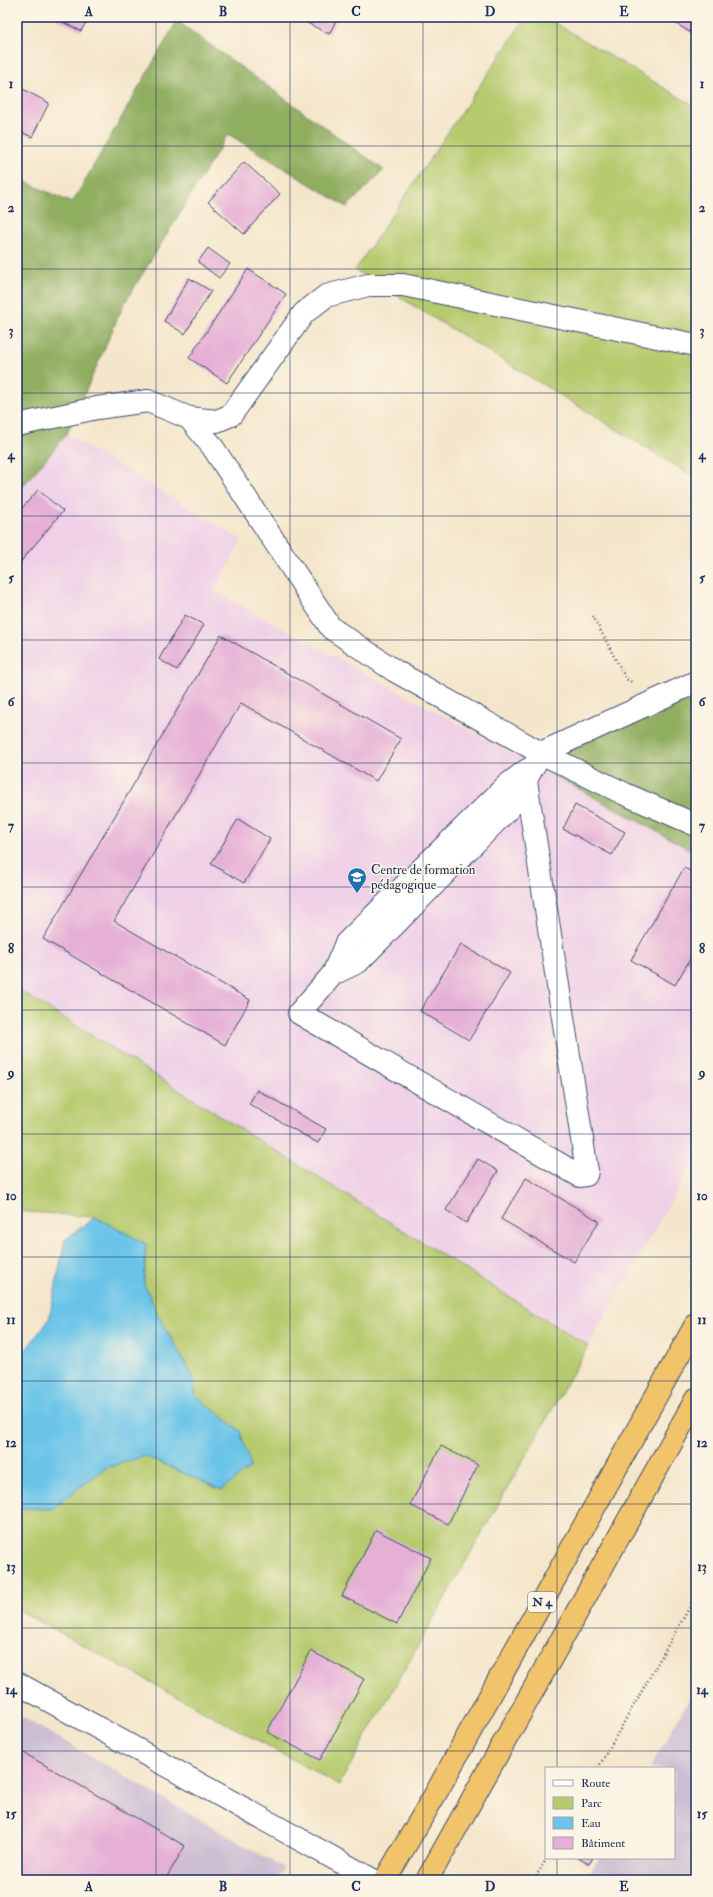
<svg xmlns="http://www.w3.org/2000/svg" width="713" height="1897" viewBox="0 0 713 1897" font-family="'IM FELL Double Pica',serif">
	<rect width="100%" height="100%" fill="#fcf5e5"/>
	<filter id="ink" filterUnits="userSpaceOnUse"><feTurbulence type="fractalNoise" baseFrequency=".025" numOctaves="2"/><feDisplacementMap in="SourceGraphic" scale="8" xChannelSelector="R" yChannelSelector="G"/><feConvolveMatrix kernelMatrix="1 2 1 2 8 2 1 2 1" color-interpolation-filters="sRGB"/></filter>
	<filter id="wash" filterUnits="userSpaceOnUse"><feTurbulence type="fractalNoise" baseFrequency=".012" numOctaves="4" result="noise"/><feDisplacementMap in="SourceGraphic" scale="16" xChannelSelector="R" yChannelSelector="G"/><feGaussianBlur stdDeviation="0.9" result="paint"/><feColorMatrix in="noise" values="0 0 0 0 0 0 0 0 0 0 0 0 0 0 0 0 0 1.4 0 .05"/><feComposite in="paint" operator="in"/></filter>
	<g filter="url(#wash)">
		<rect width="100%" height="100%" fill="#f4e6cb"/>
		<polygon fill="#efd0e7" points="67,434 242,540 214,591 696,853 696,1157 588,1346 17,989 17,493"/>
		<g fill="#cdbed3">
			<polygon points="696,1687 696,1880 621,1880 588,1876 599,1858 674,1858 674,1768 650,1768"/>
			<polygon points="17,1714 284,1868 277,1880 17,1880"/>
		</g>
		<g fill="#b6ca6e" stroke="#687c66">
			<polygon points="526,17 545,17 696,107 696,478 355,270"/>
			<polygon points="17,989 588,1346 339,1785 17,1609 17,1508 52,1509 105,1468 145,1456 222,1490 240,1431 196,1396 192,1375 159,1317 144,1284 146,1244 95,1217 17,1211"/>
		</g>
		<g fill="#90ae61" stroke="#566e60">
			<polygon points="177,21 384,170 347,207 228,134 123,306 67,434 17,493 17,178 72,203"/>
			<polygon points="696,682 696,853 535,765"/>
		</g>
		<polygon fill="#6bc4e8" stroke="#437aa3" points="95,1217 146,1244 144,1284 159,1317 192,1375 196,1396 240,1431 251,1467 222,1490 145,1456 105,1468 52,1509 17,1508 17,1358 22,1355 49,1319 65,1240"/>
		<g id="blocks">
			<g fill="#e5afd6">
				<polygon points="52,17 89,17 81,31"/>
				<polygon points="295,17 338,17 329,34"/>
				<polygon points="667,17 696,17 696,36 667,18"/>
				<polygon points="17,86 49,103 32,137 17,130"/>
				<polygon points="244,162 280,194 244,234 208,202"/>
				<polygon points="208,248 230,264 219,278 198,262"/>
				<polygon points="248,269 286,294 227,383 189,358"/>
				<polygon points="189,278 211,291 185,334 164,321"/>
				<polygon points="38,490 63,511 17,566 17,514"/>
				<polygon points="185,615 204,625 177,670 159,659"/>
				<polygon points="221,635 401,739 376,781 241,703 114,921 250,1000 225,1045 43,939"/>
				<polygon points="575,805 625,832 612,855 563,829"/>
				<polygon points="238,819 270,839 244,883 211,864"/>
				<polygon points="684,868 696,874 696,949 675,985 631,960"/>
				<polygon points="461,944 510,973 469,1040 420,1011"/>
				<polygon points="257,1090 326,1129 318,1143 249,1104"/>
				<polygon points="478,1159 498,1171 466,1223 446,1210"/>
				<polygon points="526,1178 599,1221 574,1262 501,1219"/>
				<polygon points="441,1446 478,1465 448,1524 410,1505"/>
				<polygon points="376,1530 431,1558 397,1624 342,1596"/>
				<polygon points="311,1651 364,1679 320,1760 267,1732"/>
				<polygon points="17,1749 185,1846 165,1880 17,1879"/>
				<polygon points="578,1858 593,1858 589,1864"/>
			</g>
		</g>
	</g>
	<g filter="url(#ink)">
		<use href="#blocks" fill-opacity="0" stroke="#3c4a6e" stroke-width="1"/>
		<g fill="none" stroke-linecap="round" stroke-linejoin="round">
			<g stroke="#3c4a6e" stroke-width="24">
				<g id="minor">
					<polyline points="189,418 217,421 231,415 304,313 326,296 368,285 403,285 696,345"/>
					<polyline points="17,425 97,408 148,401 189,418 212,446 331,628 395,671 541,753 625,794 696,825"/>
					<path d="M 526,781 L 587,1171 L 586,1175 L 580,1176 L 299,1013 L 333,974 L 358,962 L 512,805 C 522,788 531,770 541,753 L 696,682"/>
					<polyline points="333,974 346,943 507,785 527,770"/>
					<polyline points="17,1683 373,1880"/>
				</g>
			</g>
			<g stroke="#3c4a6e" stroke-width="24">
				<g id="highway">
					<polyline points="385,1880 436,1793 696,1324"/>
					<polyline points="427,1880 696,1399"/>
				</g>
			</g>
			<g stroke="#3c4a6e" stroke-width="2.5" stroke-dasharray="1 3" stroke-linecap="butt">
				<polyline points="593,616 626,679 632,682"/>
				<polyline points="598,1768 696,1596"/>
				<polyline points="534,1880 547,1858"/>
			</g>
			<use href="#minor" stroke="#fff" stroke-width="22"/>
			<use href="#highway" stroke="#f1c36a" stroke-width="22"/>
		</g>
	</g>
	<path fill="none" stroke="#1b2f5e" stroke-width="1" stroke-opacity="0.55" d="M 156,17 L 156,1880M 290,17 L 290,1880M 423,17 L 423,1880M 557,17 L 557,1768M 17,146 L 696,146M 17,269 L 696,269M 17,393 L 696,393M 17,516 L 696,516M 17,640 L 696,640M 17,763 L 696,763M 17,887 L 696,887M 17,1010 L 696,1010M 17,1134 L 696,1134M 17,1257 L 696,1257M 17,1381 L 696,1381M 17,1504 L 696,1504M 17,1628 L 696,1628M 17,1751 L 696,1751M 557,1858 L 557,1880"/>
	<defs>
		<g id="university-pin" transform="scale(1)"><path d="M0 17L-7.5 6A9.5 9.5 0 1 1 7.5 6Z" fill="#1f6fb2" stroke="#fcf5e5"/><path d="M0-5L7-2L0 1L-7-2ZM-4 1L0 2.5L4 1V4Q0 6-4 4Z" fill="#fff"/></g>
	</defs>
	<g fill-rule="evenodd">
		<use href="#university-pin" x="357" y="877"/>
	</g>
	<g text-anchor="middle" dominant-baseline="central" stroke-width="3" stroke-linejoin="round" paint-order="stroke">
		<rect fill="#fcf5e5" stroke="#5e6a86" stroke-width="1" x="528" y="1592" width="28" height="20" rx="3"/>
		<g font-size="12" font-weight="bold" fill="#1b2f5e">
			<text x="542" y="1602">N 4</text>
		</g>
		<g font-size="13" fill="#1b2f5e" stroke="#fcf5e5" text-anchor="start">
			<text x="371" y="870">Centre de formation<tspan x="371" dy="15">pédagogique</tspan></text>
		</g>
	</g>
	<rect width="713" height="1897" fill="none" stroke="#fcf5e5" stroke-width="44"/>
	<rect x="545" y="1767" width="130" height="92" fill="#fcf5e5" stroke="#a2a6af"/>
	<rect x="553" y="1780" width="20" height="6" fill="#ffffff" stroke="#a2a6af"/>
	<text x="581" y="1787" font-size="12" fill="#1b2f5e">Route</text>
	<rect x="553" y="1797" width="20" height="12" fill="#b6ca6e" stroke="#a2a6af"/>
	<text x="581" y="1807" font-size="12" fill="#1b2f5e">Parc</text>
	<rect x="553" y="1817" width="20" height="12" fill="#6bc4e8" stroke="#a2a6af"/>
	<text x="581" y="1827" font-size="12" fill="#1b2f5e">Eau</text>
	<rect x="553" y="1837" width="20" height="12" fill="#e5afd6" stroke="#a2a6af"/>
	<text x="581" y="1847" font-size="12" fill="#1b2f5e">Bâtiment</text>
	<rect x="22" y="22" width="669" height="1853" fill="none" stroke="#1b2f5e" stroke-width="1.5"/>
	<g font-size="13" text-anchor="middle" font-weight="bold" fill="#1b2f5e">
		<text x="89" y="16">A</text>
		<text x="223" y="16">B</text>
		<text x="356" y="16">C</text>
		<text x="490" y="16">D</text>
		<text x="624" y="16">E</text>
		<text x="11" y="88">1</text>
		<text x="702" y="88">1</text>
		<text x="11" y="212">2</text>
		<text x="702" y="212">2</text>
		<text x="11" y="335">3</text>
		<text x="702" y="335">3</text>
		<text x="11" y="459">4</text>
		<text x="702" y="459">4</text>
		<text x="11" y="582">5</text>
		<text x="702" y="582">5</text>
		<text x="11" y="706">6</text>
		<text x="702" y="706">6</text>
		<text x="11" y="830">7</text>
		<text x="702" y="830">7</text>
		<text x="11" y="953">8</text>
		<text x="702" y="953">8</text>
		<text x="11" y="1077">9</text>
		<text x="702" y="1077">9</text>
		<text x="11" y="1200">10</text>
		<text x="702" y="1200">10</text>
		<text x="11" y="1324">11</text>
		<text x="702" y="1324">11</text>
		<text x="11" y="1447">12</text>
		<text x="702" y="1447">12</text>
		<text x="11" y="1571">13</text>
		<text x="702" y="1571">13</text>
		<text x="11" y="1694">14</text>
		<text x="702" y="1694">14</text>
		<text x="11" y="1818">15</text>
		<text x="702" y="1818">15</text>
		<text x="89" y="1891">A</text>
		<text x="223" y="1891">B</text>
		<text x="356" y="1891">C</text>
		<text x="490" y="1891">D</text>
		<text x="624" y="1891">E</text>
	</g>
</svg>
